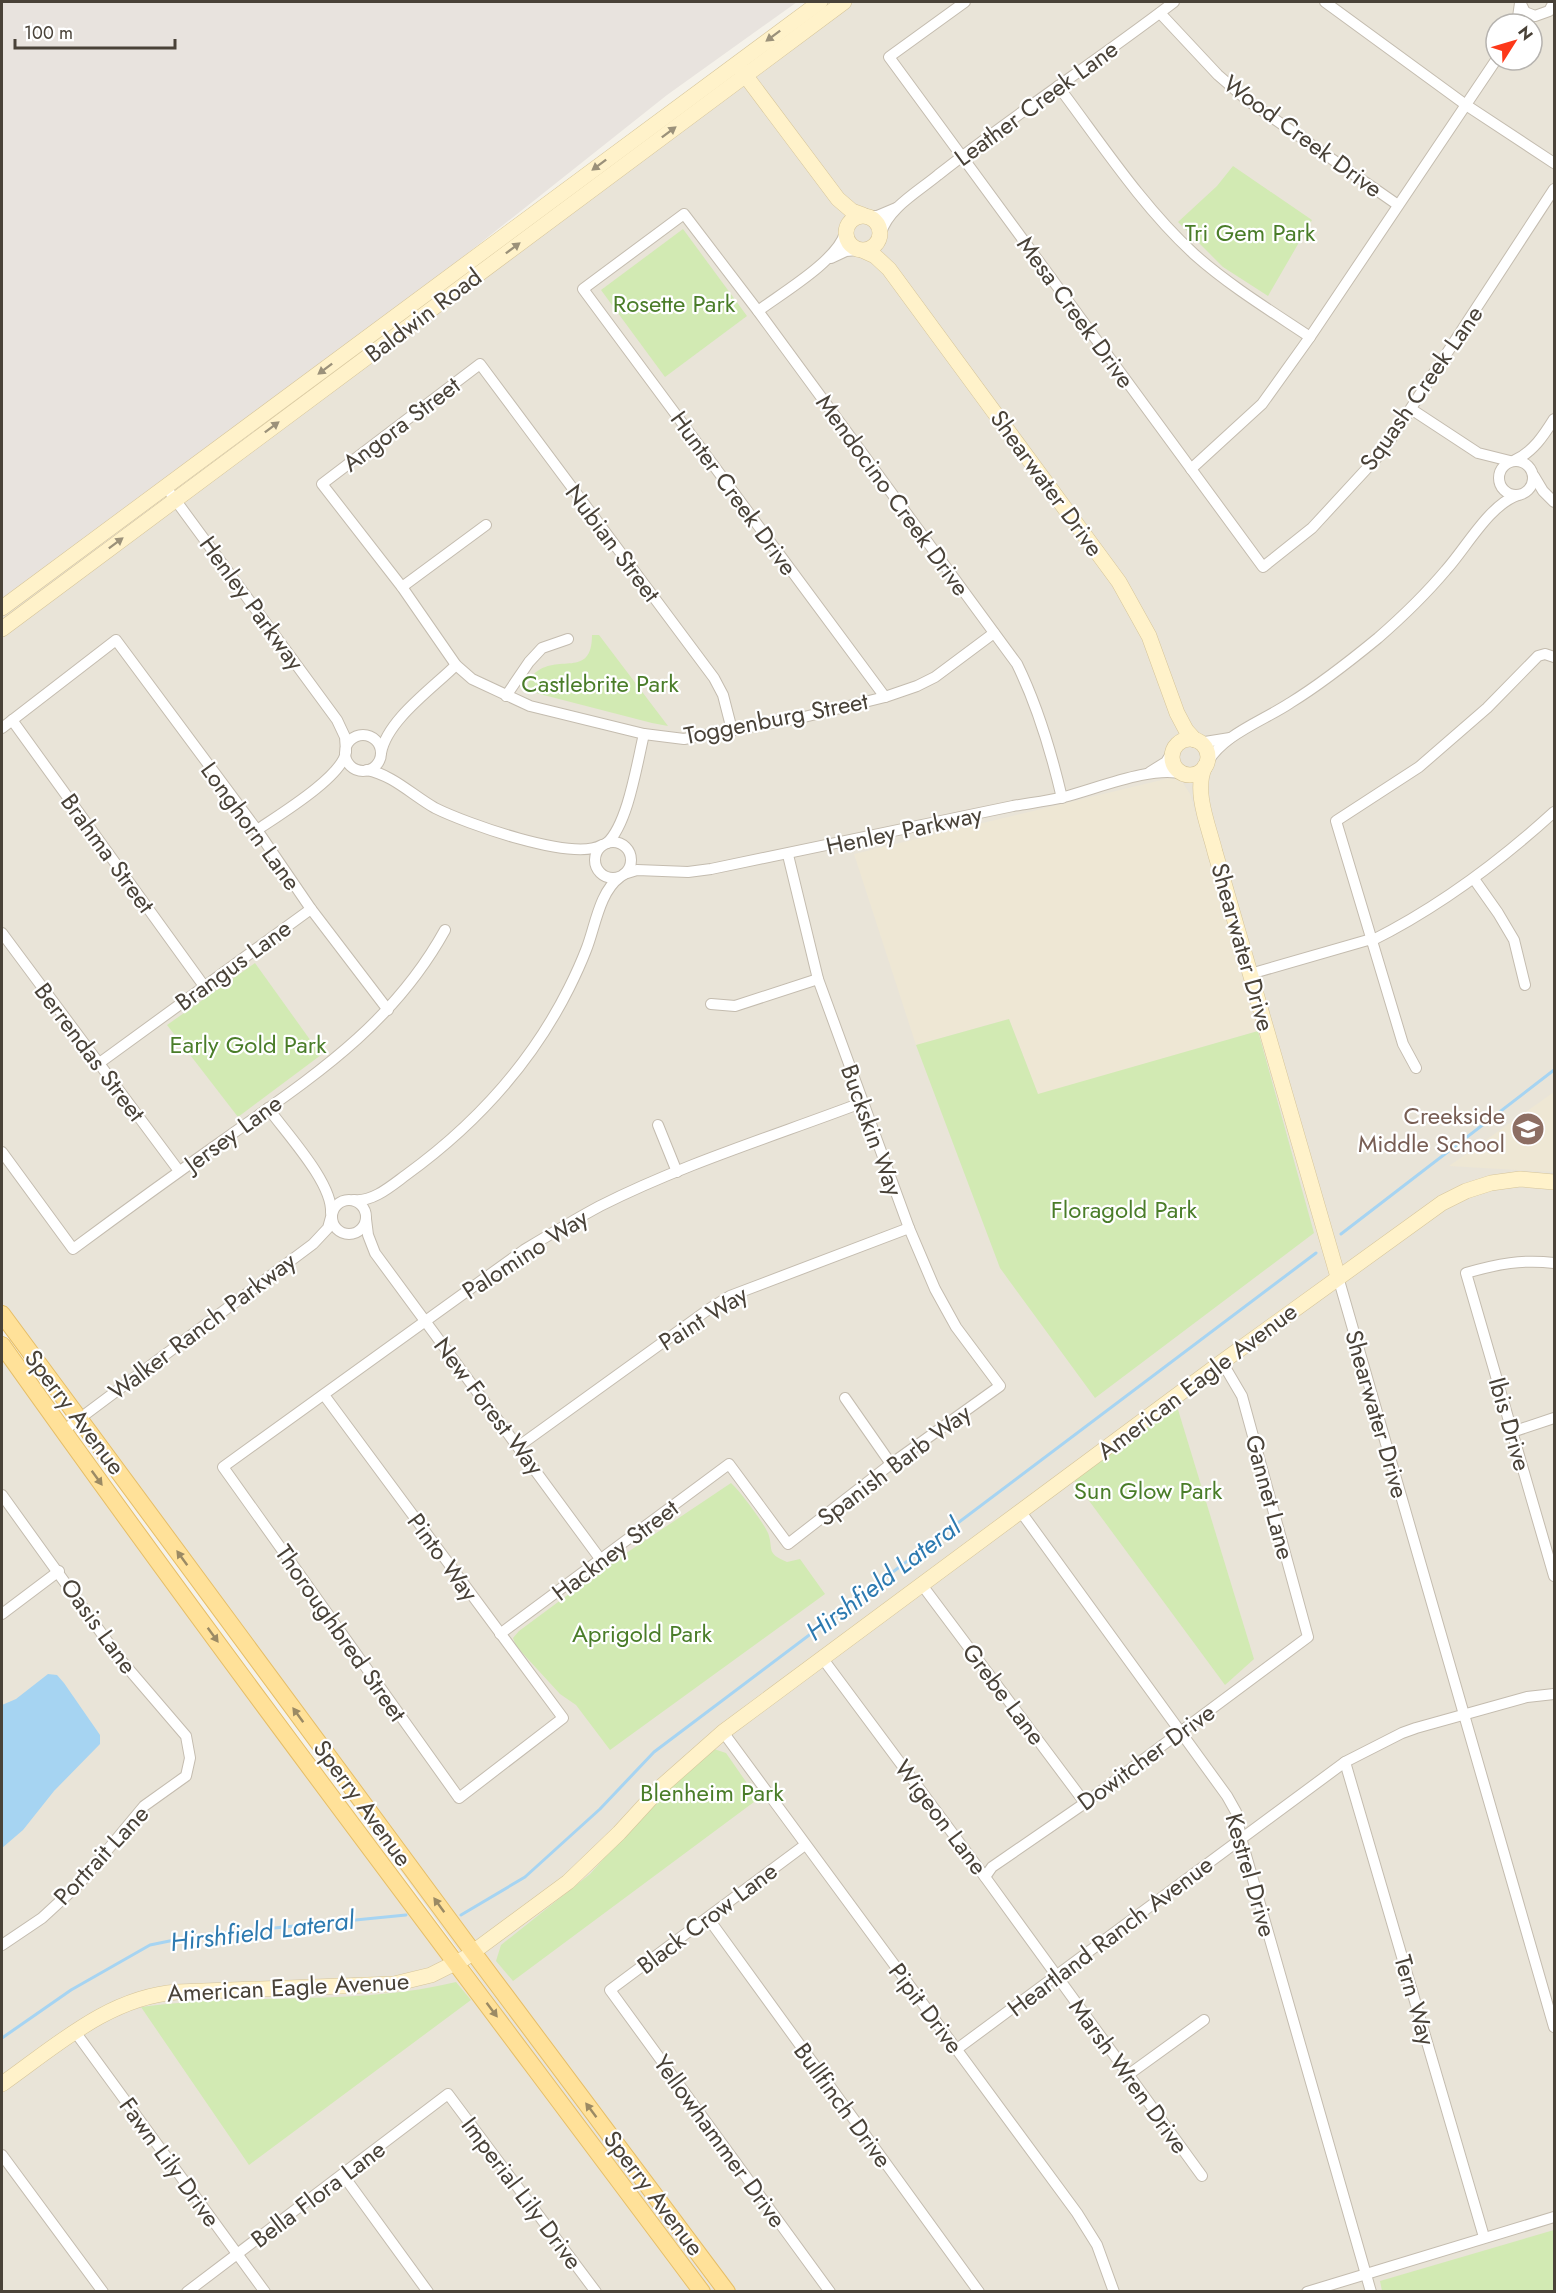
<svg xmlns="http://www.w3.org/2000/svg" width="1556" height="2293" viewBox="0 0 1556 2293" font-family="Jost,sans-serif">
	<rect width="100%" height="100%" fill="#f5f2ea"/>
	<g fill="#e9e4d8" fill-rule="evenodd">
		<path d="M 844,2 L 1554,2 L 1554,2291 L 706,2291 L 2,1322 L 2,614 ZM 1496,24 L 1532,24 L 1532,60 L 1496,60 Z"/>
		<polygon points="2,1345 702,2291 2,2291"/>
	</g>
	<polygon fill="#e8e3de" points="2,2 797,2 667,95 357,341 115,531 2,617"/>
	<g fill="#eee7d4">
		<polygon points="1170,778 1181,780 1190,794 1258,1031 1038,1095 1009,1019 916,1045 854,854"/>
		<polygon points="1554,1092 1554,1172 1449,1166"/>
	</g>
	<g fill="#d2eab3">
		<polygon points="1233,166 1312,220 1268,296 1223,267 1178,222 1217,186"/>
		<polygon points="683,229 747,316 665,377 601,290"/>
		<path d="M 592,635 L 599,635 L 668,726 L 652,723 L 528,691 C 527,684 529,679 534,674 C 557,652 592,680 592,635 Z"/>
		<polygon points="255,963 321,1055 238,1117 167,1025"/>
		<polygon points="1009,1019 1038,1094 1258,1031 1314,1233 1095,1398 1000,1268 916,1045"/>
		<polygon points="1176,1403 1254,1659 1225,1685 1073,1479"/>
		<path d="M 731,1483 C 740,1491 763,1522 768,1533 C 774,1549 765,1553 787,1562 L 800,1559 L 825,1594 L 610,1750 L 576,1705 L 560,1694 L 516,1646 L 513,1638 L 519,1631 L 604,1568 Z"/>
		<polygon points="711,1748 726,1753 758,1799 513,1981 496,1961 501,1945 590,1874 657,1799"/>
		<path d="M 456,1982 L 471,2000 L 249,2165 L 141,2007 C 245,1992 353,2007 456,1982 Z"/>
		<polygon points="1554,2230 1554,2291 1382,2291 1380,2281"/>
	</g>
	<polygon fill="#a6d4f2" points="48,1674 57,1675 64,1683 100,1735 100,1744 54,1791 23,1830 2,1848 2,1705 16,1699"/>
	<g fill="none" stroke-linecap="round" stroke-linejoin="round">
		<g stroke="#a6d4f2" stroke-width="3">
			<polyline points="1341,1234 1554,1070"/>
			<polyline points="461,1915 525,1877 600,1809 654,1752 1316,1253"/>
			<polyline points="2,2038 71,1990 150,1945 194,1936 406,1915"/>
		</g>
		<g stroke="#c4bcaf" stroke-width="12">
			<g id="street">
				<polyline points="965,2 889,57 1263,567 1312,528 1383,451 1554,189"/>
				<polyline points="1325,2 1466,105 1554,163"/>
				<polyline points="1520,2 1525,12 1535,16 1549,11 1554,2"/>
				<polyline points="1160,13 1218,75 1247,100 1398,205"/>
				<polyline points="1517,24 1520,3"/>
				<path d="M 1058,86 C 1101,143 1141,205 1194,254 C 1230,286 1271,311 1310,337"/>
				<polyline points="868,216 877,216 896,208"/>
				<path d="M 881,233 C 888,208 919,191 938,175 C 1015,114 1097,61 1174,2"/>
				<polyline points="831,258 846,251 858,250"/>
				<path d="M 758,311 C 782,293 837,261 845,233"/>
				<polyline points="1411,409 1478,453 1510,461"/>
				<path d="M 1515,460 C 1533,452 1544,435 1554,419"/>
				<circle cx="1516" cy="478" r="17"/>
				<polyline points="1191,469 1262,404 1310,337 1496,60"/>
				<polyline points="1534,476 1543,491 1554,502"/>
				<polyline points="171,494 337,720 345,737 346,751"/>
				<polyline points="402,587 486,525"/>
				<polyline points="506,696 529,662 542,648 568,639"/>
				<path d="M 885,697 L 583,289 L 684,214 L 758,311 L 1017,664 C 1038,707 1051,751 1062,798"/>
				<polyline points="12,720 204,986"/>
				<polyline points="2,728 116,640 257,830 311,909 388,1010"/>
				<polyline points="732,730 723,695 714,678 480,364 322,484 402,587 456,665 472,679 530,706 644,734 684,739 800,718 885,697 917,686 935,677 994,633"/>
				<circle cx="363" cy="753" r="18"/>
				<polyline points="1197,741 1205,742 1230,738"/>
				<path d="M 381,753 C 387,720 433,688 456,665"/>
				<path d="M 1206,765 C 1221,735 1263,721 1290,703 C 1321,684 1350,661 1378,638 C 1402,617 1425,595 1446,570 C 1466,548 1489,505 1518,495"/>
				<path d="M 367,770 C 393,775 412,795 435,808 C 465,823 573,862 602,845"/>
				<polyline points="1150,772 1166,762 1173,751"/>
				<path d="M 257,830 C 279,815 342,777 346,752"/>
				<circle cx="613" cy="860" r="18"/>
				<path d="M 607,843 C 628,824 637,763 644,734"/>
				<path d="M 624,874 L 637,870 L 688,872 L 711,869 L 1013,806 C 1030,803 1048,801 1064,797 C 1096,789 1153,765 1183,774"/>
				<polyline points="1474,879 1498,913 1514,940 1525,985"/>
				<polyline points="2,933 179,1171"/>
				<path d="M 1250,974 L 1368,940 L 1371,941 C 1439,907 1498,863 1554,812"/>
				<polyline points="711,1004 735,1006 818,979"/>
				<polyline points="98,1064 311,909"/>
				<polyline points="1416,1068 1403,1044 1336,821 1419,767 1487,708 1538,656 1545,654 1554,657"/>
				<path d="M 268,1108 C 286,1133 333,1183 331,1213"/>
				<polyline points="658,1125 677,1172"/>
				<path d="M 2,1152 L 73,1249 C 123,1212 174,1175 225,1139 C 312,1077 392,1026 445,930"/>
				<circle cx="349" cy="1217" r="17"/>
				<path d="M 354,1200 C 373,1202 391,1186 406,1175 C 475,1125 531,1064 569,988 C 575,976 581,963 586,950 C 595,928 599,892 620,877"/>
				<polyline points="366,1219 368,1235 375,1253 601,1560"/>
				<path d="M 1554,1263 C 1523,1259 1497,1264 1466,1273 L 1554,1576"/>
				<polyline points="1338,1277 1554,2027"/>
				<path d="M 324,1395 L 563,1718 L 459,1798 L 223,1467 L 524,1250 C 549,1235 574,1220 600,1206 C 683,1164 774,1136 861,1103"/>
				<polyline points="845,1398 891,1464"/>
				<polyline points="63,1431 313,1244 328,1228 331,1217"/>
				<polyline points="1512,1432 1554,1418"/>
				<polyline points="519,1446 709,1309 730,1296 909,1228"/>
				<polyline points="2,1495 120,1659 186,1736 190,1758 186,1776 144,1806 80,1883 42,1918 2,1945"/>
				<polyline points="1021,1512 1227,1796 1236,1812 1241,1838 1371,2292"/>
				<polyline points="922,1585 1085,1803"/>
				<polyline points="2,1614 59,1571"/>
				<polyline points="500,1634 729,1464 788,1544 891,1464 1000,1386 956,1327 935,1289 909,1228 818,979 788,855"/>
				<polyline points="823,1659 985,1877 1202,2176"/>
				<polyline points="723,1732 1077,2213 1097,2245 1114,2292"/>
				<polyline points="1345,1762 1484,2237"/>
				<polyline points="805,1845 610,1990 830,2292"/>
				<polyline points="985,1877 992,1867 1085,1803 1308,1637 1242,1396 1222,1362"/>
				<polyline points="708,1918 979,2292"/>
				<polyline points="76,2033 265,2292"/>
				<polyline points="957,2049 1345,1762 1402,1733 1416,1728 1527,1697 1554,1694"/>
				<polyline points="1128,2075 1204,2020"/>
				<polyline points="2,2155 103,2292"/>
				<polyline points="343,2175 428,2292"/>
				<polyline points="187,2292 448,2094 596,2292"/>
				<polyline points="1307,2292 1554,2217"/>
			</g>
		</g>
		<g stroke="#d6c59a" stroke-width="16">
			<g id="secondary">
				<polyline points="739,67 838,199 852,211 863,215"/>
				<circle cx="863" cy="233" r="17"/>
				<polyline points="864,251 875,256 889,269 1119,582 1149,636 1177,713 1186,730 1195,740"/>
				<polyline points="2,608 820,2"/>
				<polyline points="2,629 844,2"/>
				<circle cx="1190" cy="757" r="18"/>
				<path d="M 1205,766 C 1193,791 1209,827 1215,852 L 1338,1277"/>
				<path d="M 2,2084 C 56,2046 109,1997 177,1992 L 394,1984 L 431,1975 L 465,1958 L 568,1882 L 619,1833 L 663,1785 L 723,1732 L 1222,1362 L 1442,1203 L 1466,1191 L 1491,1183 L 1520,1179 L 1554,1182"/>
			</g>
		</g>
		<g stroke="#e6be67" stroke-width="18">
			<g id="primary">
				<polyline points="2,1314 473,1952 727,2292"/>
				<path d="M 2,1345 C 229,1665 467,1977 702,2292"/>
			</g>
		</g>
		<use href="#street" stroke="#fff" stroke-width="10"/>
		<use href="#secondary" stroke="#fff2ca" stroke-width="15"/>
		<use href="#primary" stroke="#ffe199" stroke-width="16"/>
	</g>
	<defs><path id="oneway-solid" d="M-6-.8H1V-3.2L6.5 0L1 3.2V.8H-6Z" transform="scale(1.5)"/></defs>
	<g fill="#9b917a">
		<use href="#oneway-solid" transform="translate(773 36) rotate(143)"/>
		<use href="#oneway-solid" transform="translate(669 132) rotate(-37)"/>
		<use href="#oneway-solid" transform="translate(599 165) rotate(143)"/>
		<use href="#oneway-solid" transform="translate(513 248) rotate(-37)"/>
		<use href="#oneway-solid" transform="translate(325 369) rotate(143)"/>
		<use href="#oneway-solid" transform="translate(272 427) rotate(-37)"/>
		<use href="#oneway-solid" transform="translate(116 543) rotate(-37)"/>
	</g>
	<g fill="#9b8a64">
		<use href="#oneway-solid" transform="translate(97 1478) rotate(54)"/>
		<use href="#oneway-solid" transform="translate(182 1558) rotate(-126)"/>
		<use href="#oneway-solid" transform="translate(213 1635) rotate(54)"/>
		<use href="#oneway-solid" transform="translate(298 1715) rotate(-126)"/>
		<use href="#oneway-solid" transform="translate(439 1905) rotate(-126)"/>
		<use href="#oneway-solid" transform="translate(492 2010) rotate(53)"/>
		<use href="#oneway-solid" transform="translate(591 2110) rotate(-127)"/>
	</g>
	<defs>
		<g id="school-disc" transform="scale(1.725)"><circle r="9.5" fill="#8d6e63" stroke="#fff"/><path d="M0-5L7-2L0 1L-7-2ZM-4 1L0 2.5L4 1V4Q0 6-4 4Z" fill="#fff"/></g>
	</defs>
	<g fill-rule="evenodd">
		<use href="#school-disc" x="1528" y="1129"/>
	</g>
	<g text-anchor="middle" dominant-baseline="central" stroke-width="4.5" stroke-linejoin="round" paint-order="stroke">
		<g font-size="24" fill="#494238" stroke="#fff">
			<text transform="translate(1036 103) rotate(-36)">Leather Creek Lane</text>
			<text transform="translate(1303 136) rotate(36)">Wood Creek Drive</text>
			<text transform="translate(1076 312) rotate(54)">Mesa Creek Drive</text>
			<text transform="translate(423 315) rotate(-37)">Baldwin Road</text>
			<text transform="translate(1421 388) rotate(-55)">Squash Creek Lane</text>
			<text transform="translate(401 424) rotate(-37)">Angora Street</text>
			<text transform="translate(1047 483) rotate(54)">Shearwater Drive</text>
			<text transform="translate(734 493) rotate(54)">Hunter Creek Drive</text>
			<text transform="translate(893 495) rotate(54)">Mendocino Creek Drive</text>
			<text transform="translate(613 543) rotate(53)">Nubian Street</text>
			<text transform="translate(252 603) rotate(54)">Henley Parkway</text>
			<text transform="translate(776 718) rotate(-11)">Toggenburg Street</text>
			<text transform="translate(251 826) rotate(54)">Longhorn Lane</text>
			<text transform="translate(904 830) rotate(-12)">Henley Parkway</text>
			<text transform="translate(108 853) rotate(54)">Brahma Street</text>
			<text transform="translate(1243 947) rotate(74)">Shearwater Drive</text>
			<text transform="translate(233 965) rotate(-36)">Brangus Lane</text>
			<text transform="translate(90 1052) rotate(53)">Berrendas Street</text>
			<text transform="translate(872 1130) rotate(70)">Buckskin Way</text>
			<text transform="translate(233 1133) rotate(-36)">Jersey Lane</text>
			<text transform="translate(525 1254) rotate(-33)">Palomino Way</text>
			<text transform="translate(703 1318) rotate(-32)">Paint Way</text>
			<text transform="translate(202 1326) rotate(-37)">Walker Ranch Parkway</text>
			<text transform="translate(1197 1381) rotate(-37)">American Eagle Avenue</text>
			<text transform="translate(489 1406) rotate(53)">New Forest Way</text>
			<text transform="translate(75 1412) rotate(53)">Sperry Avenue</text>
			<text transform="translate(1377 1414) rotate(74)">Shearwater Drive</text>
			<text transform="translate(1510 1424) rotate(74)">Ibis Drive</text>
			<text transform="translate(894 1465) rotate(-37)">Spanish Barb Way</text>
			<text transform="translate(1270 1497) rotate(75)">Gannet Lane</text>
			<text transform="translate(615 1550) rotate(-37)">Hackney Street</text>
			<text transform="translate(443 1557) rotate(54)">Pinto Way</text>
			<text transform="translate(99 1626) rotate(54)">Oasis Lane</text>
			<text transform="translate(341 1633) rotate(55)">Thoroughbred Street</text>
			<text transform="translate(1004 1694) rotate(53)">Grebe Lane</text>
			<text transform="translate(1146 1757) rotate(-36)">Dowitcher Drive</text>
			<text transform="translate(363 1803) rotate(54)">Sperry Avenue</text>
			<text transform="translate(941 1817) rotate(53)">Wigeon Lane</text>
			<text transform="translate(101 1855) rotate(-47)">Portrait Lane</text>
			<text transform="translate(1251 1875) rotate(74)">Kestrel Drive</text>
			<text transform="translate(707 1918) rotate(-37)">Black Crow Lane</text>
			<text transform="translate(1110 1936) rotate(-37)">Heartland Ranch Avenue</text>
			<text transform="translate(288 1987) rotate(-3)">American Eagle Avenue</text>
			<text transform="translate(1415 2000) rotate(74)">Tern Way</text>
			<text transform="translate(926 2008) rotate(53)">Pipit Drive</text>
			<text transform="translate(1129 2076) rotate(54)">Marsh Wren Drive</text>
			<text transform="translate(843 2105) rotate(54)">Bullfinch Drive</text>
			<text transform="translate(720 2141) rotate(54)">Yellowhammer Drive</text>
			<text transform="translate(170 2162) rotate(54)">Fawn Lily Drive</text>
			<text transform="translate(522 2193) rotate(53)">Imperial Lily Drive</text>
			<text transform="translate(654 2193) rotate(53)">Sperry Avenue</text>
			<text transform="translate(318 2194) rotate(-37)">Bella Flora Lane</text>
		</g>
		<g font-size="24" fill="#4a7d29" stroke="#fff">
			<text x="1250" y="232">Tri Gem Park</text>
			<text x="674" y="303">Rosette Park</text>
			<text x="600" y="683">Castlebrite Park</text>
			<text x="248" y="1044">Early Gold Park</text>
			<text x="1124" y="1209">Floragold Park</text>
			<text x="1148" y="1490">Sun Glow Park</text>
			<text x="642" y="1633">Aprigold Park</text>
			<text x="712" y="1792">Blenheim Park</text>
		</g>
		<g font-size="24" fill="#785e54" stroke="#fff" text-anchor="end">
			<text x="1505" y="1115">Creekside<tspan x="1505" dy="28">Middle School</tspan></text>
		</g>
		<g font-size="26" font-style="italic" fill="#2d7ab0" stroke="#fff">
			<text transform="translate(883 1579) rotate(-37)">Hirshfield Lateral</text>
			<text transform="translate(262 1931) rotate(-7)">Hirshfield Lateral</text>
		</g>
	</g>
	<rect width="1556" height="2293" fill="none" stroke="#494238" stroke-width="6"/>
	<g transform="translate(1514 42) rotate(53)"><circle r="28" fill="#ffffff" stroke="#b6b3af" stroke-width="1.5"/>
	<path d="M0-4.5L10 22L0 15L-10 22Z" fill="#fd3819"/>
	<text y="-9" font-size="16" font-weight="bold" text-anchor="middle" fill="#494238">N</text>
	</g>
	<path d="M15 39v9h160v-9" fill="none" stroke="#494238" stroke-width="3"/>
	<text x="24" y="39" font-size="18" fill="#494238" stroke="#ffffff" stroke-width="4.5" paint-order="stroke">100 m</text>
</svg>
